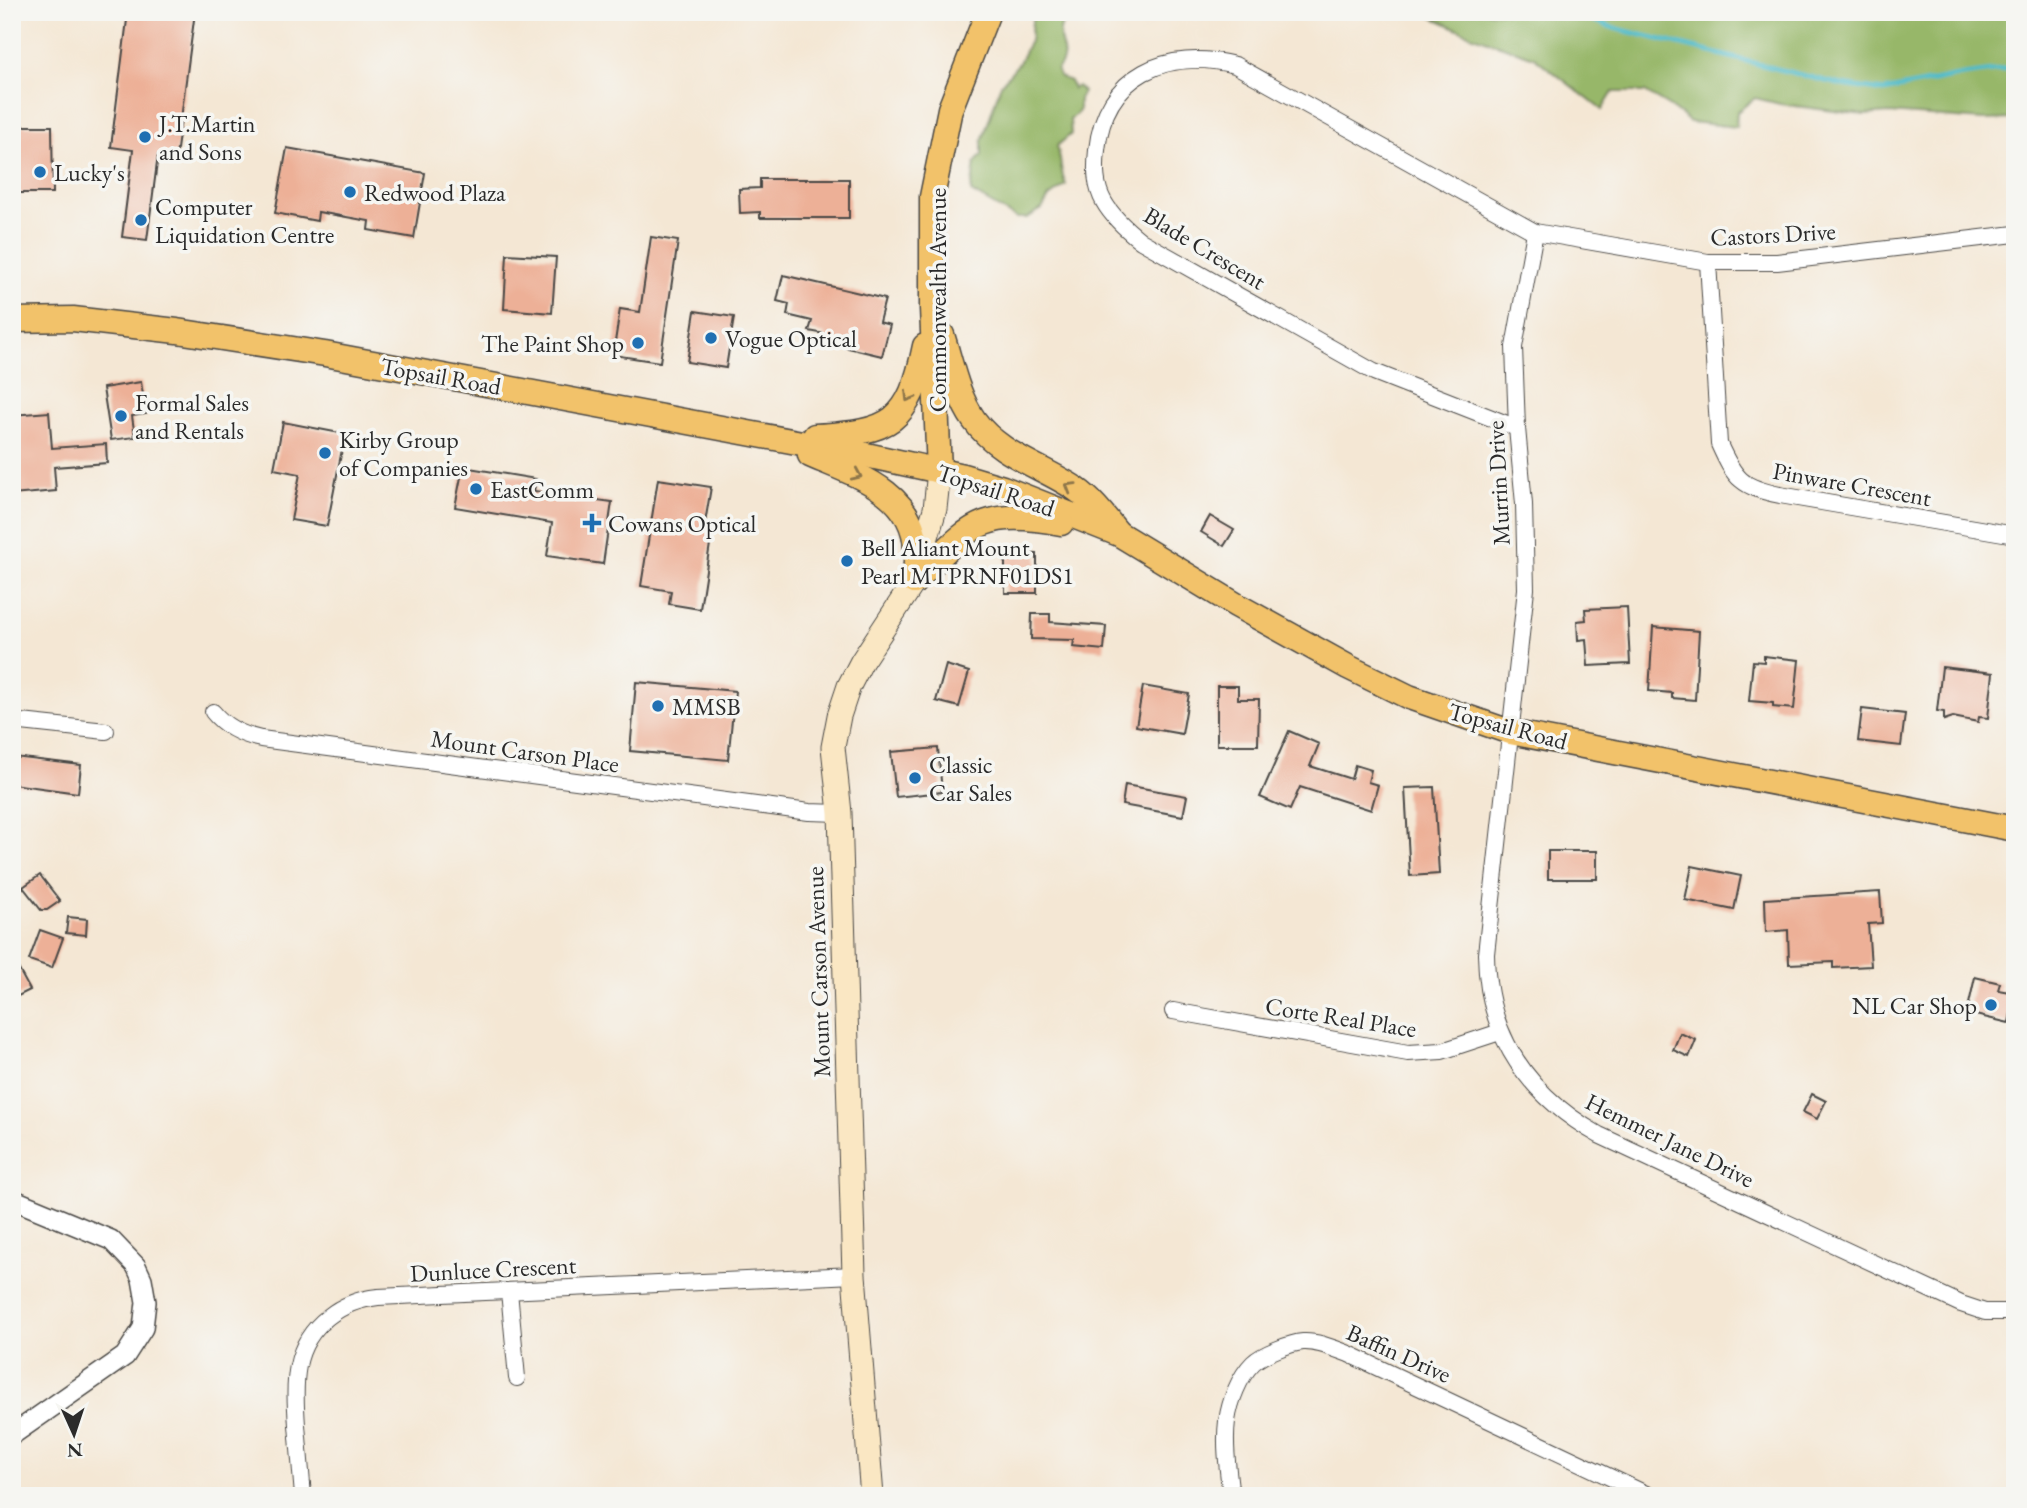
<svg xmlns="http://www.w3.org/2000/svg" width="2027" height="1508" viewBox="0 0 2027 1508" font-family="'EB Garamond',serif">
	<rect width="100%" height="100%" fill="#f6f6f2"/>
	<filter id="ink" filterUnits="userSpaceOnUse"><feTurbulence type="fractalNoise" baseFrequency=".0143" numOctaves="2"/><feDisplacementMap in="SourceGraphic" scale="14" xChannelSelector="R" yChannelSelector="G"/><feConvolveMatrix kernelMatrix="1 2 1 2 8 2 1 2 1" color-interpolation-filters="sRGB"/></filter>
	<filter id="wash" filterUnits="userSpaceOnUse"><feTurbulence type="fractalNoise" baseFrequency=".00686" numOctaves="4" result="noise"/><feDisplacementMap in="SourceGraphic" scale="28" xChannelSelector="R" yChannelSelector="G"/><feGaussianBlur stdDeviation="1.57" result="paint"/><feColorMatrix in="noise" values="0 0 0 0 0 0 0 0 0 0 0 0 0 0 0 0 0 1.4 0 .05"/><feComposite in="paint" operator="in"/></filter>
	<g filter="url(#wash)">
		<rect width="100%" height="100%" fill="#f4e7d4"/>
		<g fill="#97b769" stroke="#61714a" stroke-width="2">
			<path d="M 1033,12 L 1070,12 C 1045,40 1076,49 1057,69 L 1060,77 L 1070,81 L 1073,89 L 1077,86 L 1083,92 L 1079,99 L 1079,111 L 1070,120 L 1071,134 L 1057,146 C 1062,161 1059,169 1066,185 L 1049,197 L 1042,209 L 1027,218 L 1016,218 L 971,192 L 975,163 L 982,155 L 982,141 L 1001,84 L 1019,63 L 1030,41 Z"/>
			<polygon points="1421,12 2015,12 2015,119 1983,120 1889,113 1864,115 1780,104 1755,98 1737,112 1736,127 1690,122 1670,107 1645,92 1613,92 1602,110 1534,57 1471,35"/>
		</g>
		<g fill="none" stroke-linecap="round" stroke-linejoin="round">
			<polyline stroke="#4fbbc9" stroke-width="5" points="1570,12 1614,28 1842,85 1884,91 1963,75 2015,68"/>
		</g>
		<g id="blocks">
			<g fill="#edb097">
				<polygon points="128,12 195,12 176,157 158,155 147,240 122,237 133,150 111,147"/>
				<polygon points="17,126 52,126 53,193 16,193 16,185 12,185 12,163 18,163"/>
				<polygon points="287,148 425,173 414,238 368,230 369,221 318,212 317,221 275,213"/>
				<polygon points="760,179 849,179 849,218 760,218 760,212 740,213 739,189 760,188"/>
				<polygon points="651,237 678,241 660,362 613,355 620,309 640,312"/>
				<polygon points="507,254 556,257 552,313 504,309"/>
				<polygon points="783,275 885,299 879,322 890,325 882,356 823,342 825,334 809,331 812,321 787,315 789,304 777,301"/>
				<polygon points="695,311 734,317 726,368 687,362"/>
				<polygon points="141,382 146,414 132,416 135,437 111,440 103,388"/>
				<polygon points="49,412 52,448 106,444 107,463 54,467 56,491 12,495 12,415"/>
				<polygon points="283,422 345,434 327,526 291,520 300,474 274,469"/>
				<polygon points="463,467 536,479 534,491 612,502 603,564 547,556 552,523 455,507"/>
				<polygon points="658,479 711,487 704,529 712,531 700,609 669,604 671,591 641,586"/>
				<polygon points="1210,516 1234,530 1224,546 1201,532"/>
				<polygon points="1005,553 1037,554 1037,593 1005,593"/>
				<polygon points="1627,607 1630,664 1588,666 1586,639 1578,640 1577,621 1586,620 1585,609"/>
				<polygon points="1032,614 1050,614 1050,622 1106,626 1104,650 1073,647 1074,640 1031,639"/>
				<polygon points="1653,627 1699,631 1695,700 1672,698 1672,693 1649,691"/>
				<polygon points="1764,656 1799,660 1794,709 1773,707 1773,703 1749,701 1753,661 1764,662"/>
				<polygon points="946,665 969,672 959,707 936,701"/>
				<polygon points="1942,667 1993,673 1988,718 1979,717 1978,722 1953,717 1944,720 1944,712 1937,711"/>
				<polygon points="636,682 735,691 728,760 630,751"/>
				<polygon points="1143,686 1189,694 1182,734 1136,726"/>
				<polygon points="1217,686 1238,686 1238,699 1259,699 1258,745 1217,745"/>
				<polygon points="1862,709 1905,714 1901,746 1858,741"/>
				<polygon points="1289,731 1319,744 1310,766 1351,779 1355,765 1371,770 1368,782 1378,785 1371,810 1300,787 1290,810 1260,797"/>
				<polygon points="938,748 942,792 896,797 891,752"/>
				<polygon points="14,757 81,765 78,793 12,784"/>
				<polygon points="1125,785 1187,796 1183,816 1122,805"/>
				<polygon points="1434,787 1439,874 1410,876 1405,788"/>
				<rect x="1548" y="851" width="49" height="28"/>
				<polygon points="1692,866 1741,876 1734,910 1685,900"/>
				<polygon points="40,875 60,901 47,910 41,910 23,887"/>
				<polygon points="1880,892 1882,923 1868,924 1871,966 1833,968 1833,962 1789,964 1788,930 1766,932 1765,899"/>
				<polygon points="68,917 87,919 86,935 66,933"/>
				<polygon points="40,930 63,938 52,968 29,960"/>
				<polygon points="12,957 30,990 12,999"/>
				<polygon points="1975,977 2000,983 1998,990 2015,993 2009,1023 1967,1013"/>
				<polygon points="1680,1033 1696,1040 1689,1057 1673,1050"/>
				<polygon points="1812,1094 1826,1101 1817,1119 1803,1112"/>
			</g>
		</g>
	</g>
	<g filter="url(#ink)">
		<use href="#blocks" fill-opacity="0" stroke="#494744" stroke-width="2"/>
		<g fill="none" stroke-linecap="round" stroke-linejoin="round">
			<g stroke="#494744" stroke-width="18">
				<g id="minor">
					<path d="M 1535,232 L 1514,347 L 1517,428 L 1524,504 L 1526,589 L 1486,954 C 1487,1037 1528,1095 1599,1135 L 1961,1304 L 1985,1312 L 2015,1312"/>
					<path d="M 1708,262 L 1719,444 C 1735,480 1742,487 1780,495 L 2015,535"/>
					<path d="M 1517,428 L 1374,372 L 1141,241 C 1127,230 1113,218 1104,202 C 1095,186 1095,169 1097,150 C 1105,74 1167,48 1235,65 L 1535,232 L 1708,262 L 1777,262 L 2015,234"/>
					<path d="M 213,712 C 225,727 242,735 261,739 L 809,812 L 840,813"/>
					<polyline points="12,721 106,731"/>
					<polyline points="1173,1011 1408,1053 1442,1051 1500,1032"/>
					<polyline points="509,1291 517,1378"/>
					<path d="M 303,1496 C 301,1472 299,1449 297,1425 C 294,1384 292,1345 328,1317 C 343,1305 359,1299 378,1297 L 854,1275"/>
					<path d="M 1231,1496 C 1228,1471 1224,1445 1227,1421 C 1230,1401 1239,1377 1253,1363 C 1262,1354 1291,1343 1303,1342 C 1318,1341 1335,1349 1349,1354 L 1650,1496"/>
				</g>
			</g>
			<g stroke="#494744" stroke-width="22">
				<polyline id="tertiary" points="12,1199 111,1240 136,1266 142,1279 146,1302 143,1328 125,1356 12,1435"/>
			</g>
			<g stroke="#494744" stroke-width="25">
				<polyline id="secondary" points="872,1496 854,1275 840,813 833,747 839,716 849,686 862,661 914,582 935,509 939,471"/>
			</g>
			<g stroke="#494744" stroke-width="27">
				<g id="primary">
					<polyline points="12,320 73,319 177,331 325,354 866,455 963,476 1003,488 1119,534 1236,605 1348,667 1409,697 1510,732 2015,829"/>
					<path d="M 942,335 C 951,363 957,396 974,420 C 999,455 1042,466 1076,489 C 1092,500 1104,516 1117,532"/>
					<path d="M 815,436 C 891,432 909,424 925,346"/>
					<path d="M 810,455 C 854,474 915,492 916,550 C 917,561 915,572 914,582"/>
					<polyline points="939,471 932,308 932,197 950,109 988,12"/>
					<path d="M 914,582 C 970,528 977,507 1061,523"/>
				</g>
			</g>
			<use href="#minor" stroke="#fff" stroke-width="16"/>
			<use href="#tertiary" stroke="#fff" stroke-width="19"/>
			<use href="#secondary" stroke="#fae7c3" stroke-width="23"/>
			<use href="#primary" stroke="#f2c26a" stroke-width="24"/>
		</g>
		<defs><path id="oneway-chevron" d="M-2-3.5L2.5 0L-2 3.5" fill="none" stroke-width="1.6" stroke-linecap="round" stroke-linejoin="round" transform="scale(1.75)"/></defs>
		<g stroke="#8e764a">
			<use href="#oneway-chevron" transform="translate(909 397) rotate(121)"/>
			<use href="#oneway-chevron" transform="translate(857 475) rotate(24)"/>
			<use href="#oneway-chevron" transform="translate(1070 487) rotate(-149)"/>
		</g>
	</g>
	<g fill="#1f6fb2" stroke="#f6f6f2" stroke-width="2.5">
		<circle cx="145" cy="137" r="7"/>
		<circle cx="40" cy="172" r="7"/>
		<circle cx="350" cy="192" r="7"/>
		<circle cx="141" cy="220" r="7"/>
		<circle cx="711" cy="338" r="7"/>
		<circle cx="638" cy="343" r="7"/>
		<circle cx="121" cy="416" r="7"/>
		<circle cx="325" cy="453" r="7"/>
		<circle cx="476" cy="489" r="7"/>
		<path d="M588.5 512.5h7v7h7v7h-7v7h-7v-7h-7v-7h7z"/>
		<circle cx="847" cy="561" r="7"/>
		<circle cx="658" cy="706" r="7"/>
		<circle cx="915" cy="778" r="7"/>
		<circle cx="1991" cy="1005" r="7"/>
	</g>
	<g text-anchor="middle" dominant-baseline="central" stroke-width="7" stroke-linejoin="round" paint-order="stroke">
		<g font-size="24" fill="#2b2b2b" stroke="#f6f6f2" text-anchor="start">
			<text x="159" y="123">J.T.Martin<tspan x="159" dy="28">and Sons</tspan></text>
			<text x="54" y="172">Lucky's</text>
			<text x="364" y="192">Redwood Plaza</text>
			<text x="155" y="206">Computer<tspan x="155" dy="28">Liquidation Centre</tspan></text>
			<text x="725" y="338">Vogue Optical</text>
			<text x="624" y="343" text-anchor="end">The Paint Shop</text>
			<text x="135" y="402">Formal Sales<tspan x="135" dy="28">and Rentals</tspan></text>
			<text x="339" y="439">Kirby Group<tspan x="339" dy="28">of Companies</tspan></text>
			<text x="490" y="489">EastComm</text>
			<text x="608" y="523">Cowans Optical</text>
			<text x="861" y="547">Bell Aliant Mount<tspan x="861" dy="28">Pearl MTPRNF01DS1</tspan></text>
			<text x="672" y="706">MMSB</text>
			<text x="929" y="764">Classic<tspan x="929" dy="28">Car Sales</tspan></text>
			<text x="1977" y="1005" text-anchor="end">NL Car Shop</text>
		</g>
		<g font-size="24" fill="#2b2b2b" stroke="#f6f6f2">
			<text transform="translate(1773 234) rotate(-3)">Castors Drive</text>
			<text transform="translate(1205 248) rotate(31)">Blade Crescent</text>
			<text transform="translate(937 300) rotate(-90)">Commonwealth Avenue</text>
			<text transform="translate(441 376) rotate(10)">Topsail Road</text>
			<text transform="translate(1498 483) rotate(-93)">Murrin Drive</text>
			<text transform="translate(1852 484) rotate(10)">Pinware Crescent</text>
			<text transform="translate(996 490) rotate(18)">Topsail Road</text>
			<text transform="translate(1508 726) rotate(15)">Topsail Road</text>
			<text transform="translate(525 751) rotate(8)">Mount Carson Place</text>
			<text transform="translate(818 972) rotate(-92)">Mount Carson Avenue</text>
			<text transform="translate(1341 1017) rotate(9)">Corte Real Place</text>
			<text transform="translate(1670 1140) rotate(26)">Hemmer Jane Drive</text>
			<text transform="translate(493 1269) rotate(-3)">Dunluce Crescent</text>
			<text transform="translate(1399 1353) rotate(24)">Baffin Drive</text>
		</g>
	</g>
	<rect width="2027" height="1508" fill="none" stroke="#f6f6f2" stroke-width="42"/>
	<g transform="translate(74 1434) rotate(177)" stroke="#f6f6f2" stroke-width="5" paint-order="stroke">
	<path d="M0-5L12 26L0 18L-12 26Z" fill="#2b2b2b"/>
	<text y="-10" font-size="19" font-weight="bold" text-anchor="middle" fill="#2b2b2b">N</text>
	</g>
</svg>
